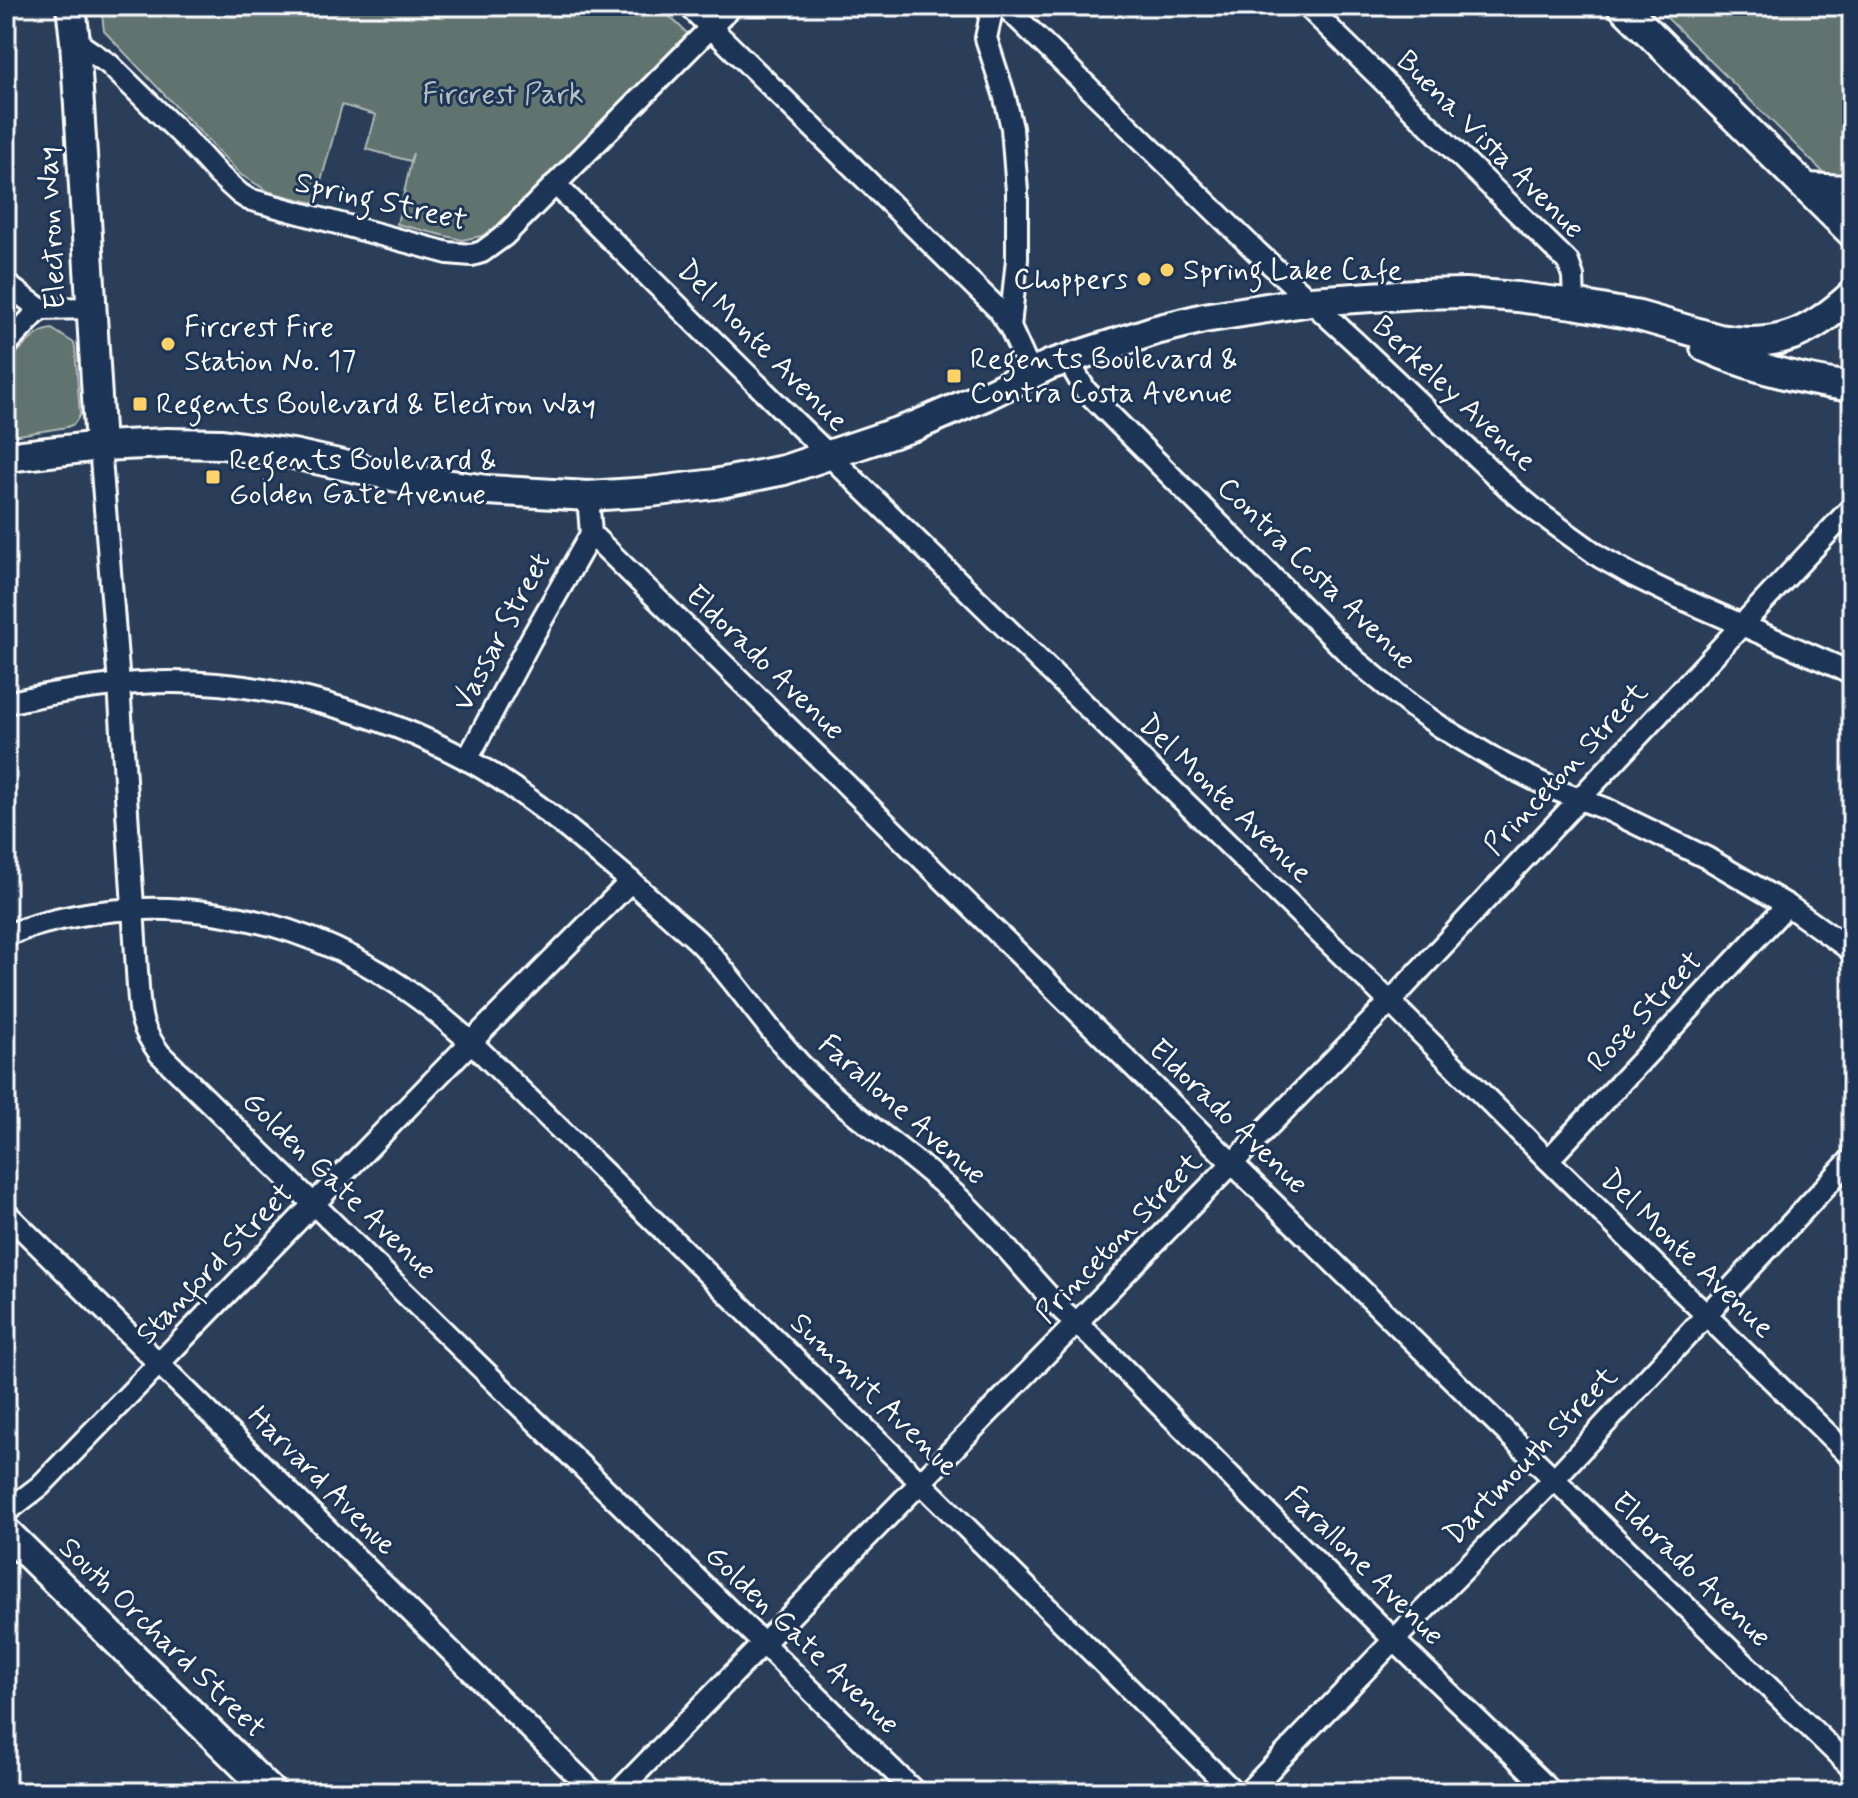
<svg xmlns="http://www.w3.org/2000/svg" width="1858" height="1798" viewBox="0 0 1858 1798" font-family="Mynerve,sans-serif">
	<rect width="100%" height="100%" fill="#2a3e5a"/>
	<filter id="ink" filterUnits="userSpaceOnUse"><feTurbulence type="fractalNoise" baseFrequency=".0125" numOctaves="2"/><feDisplacementMap in="SourceGraphic" scale="16" xChannelSelector="R" yChannelSelector="G"/><feConvolveMatrix kernelMatrix="1 2 1 2 8 2 1 2 1" color-interpolation-filters="sRGB"/></filter>
	<g filter="url(#ink)">
		<g fill="#60736e" stroke="#b0b9b6" stroke-width="2">
			<polygon points="101,6 659,6 688,34 497,226 482,236 462,240 397,224 413,153 410,161 366,149 376,115 342,105 315,203 270,192 241,175 104,31"/>
			<polygon points="1655,6 1852,6 1852,174 1832,179 1823,172"/>
			<path d="M 52,329 L 74,343 L 75,348 L 80,415 L 74,424 L 67,427 L 6,437 L 6,364 C 20,352 33,331 52,329 Z"/>
		</g>
		<g fill="none" stroke-linecap="round" stroke-linejoin="round">
			<g stroke="#fff" stroke-width="26">
				<g id="street">
					<polyline points="689,6 999,310 1010,327 1031,374"/>
					<polyline points="993,6 986,38 1004,94 1012,128 1017,191 1017,259 1010,327"/>
					<polyline points="1005,6 1256,251 1354,341 1510,489 1539,513 1600,557 1634,576 1669,593 1838,667 1852,675"/>
					<polyline points="1307,6 1568,262 1573,276 1574,304"/>
					<polyline points="75,41 109,64 187,140 218,174 240,194 248,199 448,253 472,255 482,252 504,236 732,6"/>
					<polyline points="555,184 796,423 1390,1002 1548,1160 1852,1458"/>
					<polyline points="6,284 40,309"/>
					<polyline points="6,345 40,309 91,308"/>
					<polyline points="1067,359 1086,391 1355,660 1411,706 1441,727 1505,765 1556,790 1606,809 1707,858 1787,905 1852,951"/>
					<path d="M 100,446 L 119,684 L 138,987 C 140,1018 141,1028 160,1054 L 915,1792"/>
					<polyline points="588,496 591,534 1554,1479 1852,1768"/>
					<path d="M 6,703 C 60,691 116,682 172,682 C 272,682 380,713 468,760 C 519,788 564,825 608,862 C 631,881 652,900 674,920 C 684,929 695,937 704,947 C 743,990 774,1040 816,1080 C 863,1125 919,1159 965,1204 C 999,1237 1027,1274 1060,1308 C 1071,1319 1084,1329 1095,1340 L 1394,1640 L 1552,1792"/>
					<polyline points="467,760 531,639 591,534"/>
					<path d="M 6,935 C 146,884 300,909 419,999 C 437,1012 454,1028 471,1042 L 907,1469 L 1234,1792"/>
					<polyline points="1548,1160 1787,905"/>
					<polyline points="6,1213 594,1792"/>
					<polyline points="6,1512 40,1486 471,1042 631,881"/>
					<polyline points="618,1792 1390,1002 1852,507"/>
					<polyline points="1248,1792 1394,1640 1554,1479 1852,1158"/>
				</g>
			</g>
			<g stroke="#fff" stroke-width="34">
				<g id="secondary">
					<polyline points="71,6 75,41 100,446"/>
					<polyline points="1622,6 1852,233"/>
					<polyline points="1807,188 1846,190 1852,185"/>
					<path d="M 1705,347 C 1751,368 1802,380 1852,387"/>
					<path d="M 6,457 L 100,446 L 167,443 L 222,444 L 293,454 L 402,478 L 488,490 L 588,496 L 650,492 L 715,484 L 784,470 L 915,426 L 985,396 L 1049,365 L 1156,330 L 1204,318 L 1311,301 L 1416,294 L 1465,293 L 1517,297 L 1574,304 L 1639,316 L 1719,339 C 1777,349 1810,334 1852,295"/>
					<polyline points="6,1532 271,1792"/>
				</g>
			</g>
			<use href="#street" stroke="#1d3557" stroke-width="20"/>
			<use href="#secondary" stroke="#1d3557" stroke-width="28"/>
		</g>
	</g>
	<g fill="#ffd166" stroke="#1d3557" stroke-width="3">
		<circle cx="1167" cy="270" r="8"/>
		<circle cx="1144" cy="279" r="8"/>
		<circle cx="168" cy="344" r="8"/>
		<rect x="946" y="368" width="16" height="16" rx="4"/>
		<rect x="132" y="396" width="16" height="16" rx="4"/>
		<rect x="205" y="469" width="16" height="16" rx="4"/>
	</g>
	<g text-anchor="middle" dominant-baseline="central" stroke-width="6" stroke-linejoin="round" paint-order="stroke">
		<g font-size="30" fill="#b7c0be" stroke="#1d3557">
			<text x="503" y="94">Fircrest Park</text>
		</g>
		<g font-size="30" fill="#fff" stroke="#1d3557">
			<text transform="translate(1490 145) rotate(45)">Buena Vista Avenue</text>
			<text transform="translate(381 202) rotate(13)">Spring Street</text>
			<text transform="translate(52 228) rotate(-93)">Electron Way</text>
			<text transform="translate(762 346) rotate(45)">Del Monte Avenue</text>
			<text transform="translate(1454 394) rotate(43)">Berkeley Avenue</text>
			<text transform="translate(1316 574) rotate(44)">Contra Costa Avenue</text>
			<text transform="translate(502 632) rotate(-62)">Vassar Street</text>
			<text transform="translate(765 663) rotate(44)">Eldorado Avenue</text>
			<text transform="translate(1566 769) rotate(-47)">Princeton Street</text>
			<text transform="translate(1225 799) rotate(44)">Del Monte Avenue</text>
			<text transform="translate(1645 1012) rotate(-47)">Rose Street</text>
			<text transform="translate(902 1110) rotate(41)">Farallone Avenue</text>
			<text transform="translate(1228 1117) rotate(44)">Eldorado Avenue</text>
			<text transform="translate(339 1186) rotate(44)">Golden Gate Avenue</text>
			<text transform="translate(1119 1238) rotate(-46)">Princeton Street</text>
			<text transform="translate(1687 1254) rotate(44)">Del Monte Avenue</text>
			<text transform="translate(215 1264) rotate(-46)">Stanford Street</text>
			<text transform="translate(874 1395) rotate(44)">Summit Avenue</text>
			<text transform="translate(1531 1456) rotate(-46)">Dartmouth Street</text>
			<text transform="translate(322 1481) rotate(45)">Harvard Avenue</text>
			<text transform="translate(1364 1566) rotate(45)">Farallone Avenue</text>
			<text transform="translate(1691 1570) rotate(44)">Eldorado Avenue</text>
			<text transform="translate(162 1638) rotate(44)">South Orchard Street</text>
			<text transform="translate(802 1640) rotate(44)">Golden Gate Avenue</text>
		</g>
		<g font-size="30" fill="#fff" stroke="#1d3557" text-anchor="start">
			<text x="1183" y="270">Spring Lake Cafe</text>
			<text x="1128" y="279" text-anchor="end">Choppers</text>
			<text x="184" y="327">Fircrest Fire<tspan x="184" dy="34">Station No. 17</tspan></text>
			<text x="970" y="359">Regents Boulevard &amp;<tspan x="970" dy="34">Contra Costa Avenue</tspan></text>
			<text x="156" y="404">Regents Boulevard &amp; Electron Way</text>
			<text x="229" y="460">Regents Boulevard &amp;<tspan x="229" dy="34">Golden Gate Avenue</tspan></text>
		</g>
	</g>
	<rect width="1858" height="1798" fill="none" stroke="#1d3557" stroke-width="32"/>
	<rect x="16" y="16" width="1826" height="1766" fill="none" stroke="#fff" stroke-width="3" filter="url(#ink)"/>
</svg>
